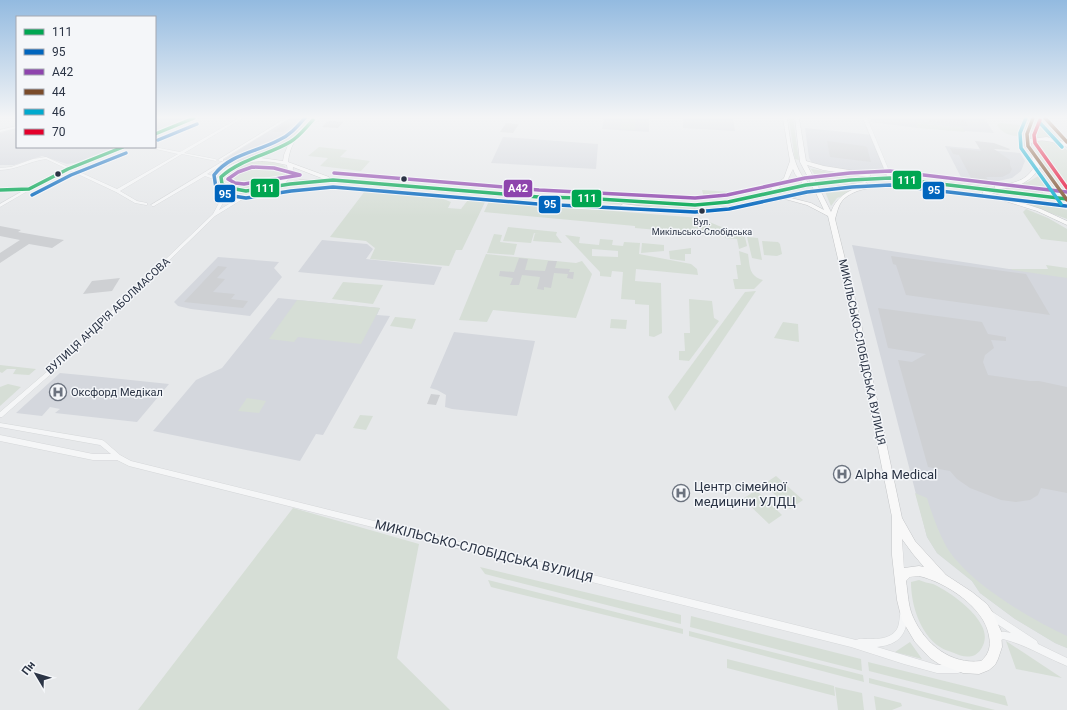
<svg xmlns="http://www.w3.org/2000/svg" width="1067" height="710" viewBox="0 0 1067 710" font-family="Roboto,sans-serif">
	<rect width="100%" height="100%" fill="#e6e8ea"/>
	<g fill="#d4d7dd">
		<polygon points="155,118 188,118 155,131"/>
		<polygon points="290,118 305,118 309,121 292,138 269,151 240,161 220,162"/>
		<polygon points="604,118 649,118 649,132 602,129"/>
		<polygon points="683,118 733,118 735,131 683,128"/>
		<polygon points="870,118 984,118 994,133 964,131 963,128 917,123 918,128 871,122"/>
		<polygon points="17,128 17,147 118,147 81,162 67,164 42,156 14,165 0,165 0,133"/>
		<polygon points="805,128 873,135 890,175 827,168 812,163 809,158"/>
		<polygon points="503,137 598,144 596,169 491,163"/>
		<polygon points="945,146 1020,153 1025,161 1021,171 1012,178 994,182 996,185 964,183"/>
		<polygon points="322,240 367,244 373,249 366,259 442,267 434,285 298,272"/>
		<polygon points="852,245 1009,269 1048,269 1067,271 1067,648 1055,643 1015,619 980,593 972,581 937,553 927,537"/>
		<polygon points="218,257 279,262 274,268 282,277 250,316 191,309 178,306 174,302"/>
		<polygon points="278,298 380,308 377,315 390,316 323,435 316,434 300,461 153,431 196,380 222,368"/>
		<polygon points="454,332 535,341 517,416 452,409 445,407 446,395 437,390 430,388"/>
		<polygon points="60,373 92,376 169,384 137,422 55,413 60,409 50,407 42,416 16,413"/>
	</g>
	<g fill="#d6ded6" fill-rule="evenodd">
		<polygon points="621,118 636,118 635,130 620,129"/>
		<polygon points="789,118 793,118 799,160 795,159 794,154"/>
		<polygon points="1037,118 1040,118 1061,141 1048,138 1030,138"/>
		<polygon points="916,123 963,128 965,132 918,128"/>
		<path d="M 1000,123 L 1020,125 L 1022,125 L 1017,136 C 1009,136 1001,132 997,125 Z"/>
		<path d="M 1038,141 C 1049,139 1059,143 1067,150 L 1067,192 L 1065,192 C 1053,178 1040,163 1034,145 Z"/>
		<polygon points="319,147 347,150 340,157 370,161 361,171 320,166 328,158 308,156"/>
		<path d="M 271,161 L 285,166 L 287,172 C 280,187 234,197 226,180 C 228,164 258,161 271,161 Z"/>
		<polygon points="811,169 856,176 818,180"/>
		<polygon points="1040,175 1055,192 1043,191 1043,193 1005,188 1028,182"/>
		<polygon points="702,190 744,193 718,199 704,198"/>
		<polygon points="857,190 837,198 831,206 826,194 826,193"/>
		<polygon points="365,191 441,198 451,202 448,208 461,209 468,200 485,202 462,250 456,250 449,266 370,259 375,248 366,241 330,237"/>
		<polygon points="576,200 695,208 696,209 614,204"/>
		<polygon points="489,201 700,218 745,237 747,246 739,249 737,239 725,238 725,236 635,228 635,226 484,212"/>
		<polygon points="1017,201 1061,208 1067,210 1067,219"/>
		<polygon points="1026,209 1048,218 1067,229 1067,242 1041,239 1023,212"/>
		<polygon points="508,227 557,232 556,235 562,243 533,241 535,233 545,234 534,233 531,243 503,241"/>
		<polygon points="494,234 502,235 500,242 517,244 514,255 487,253"/>
		<path d="M 565,235 L 580,237 L 579,243 L 599,245 L 600,239 L 613,240 L 612,245 L 623,246 L 624,242 L 640,243 L 639,254 L 691,264 L 697,269 L 698,275 L 636,269 L 635,281 L 661,283 L 662,333 L 654,337 L 649,336 L 649,305 L 635,304 L 635,300 L 621,299 L 623,272 L 612,271 L 611,277 L 600,276 L 600,272 ZM 592,249 L 618,251 L 618,257 L 592,256 Z"/>
		<polygon points="747,237 758,238 762,260 752,258"/>
		<polygon points="762,241 778,242 780,244 782,254 777,256 764,255"/>
		<polygon points="642,243 664,245 664,251 641,253"/>
		<polygon points="691,248 691,254 685,254 685,252 685,261 670,259 669,251"/>
		<path d="M 739,251 L 748,254 C 750,267 749,276 763,280 L 754,289 L 735,289 L 733,279 L 738,279 L 736,265 L 741,265 Z"/>
		<polygon points="486,254 576,263 582,261 592,274 576,318 493,310 487,322 459,320"/>
		<polygon points="1046,265 1067,268 1067,278 1012,270 1011,269 1048,269"/>
		<polygon points="343,282 383,285 373,304 332,299"/>
		<polygon points="756,291 675,411 668,397 745,292"/>
		<polygon points="689,299 712,301 714,318 719,321 689,361 679,360 679,351 685,351 684,333 690,333"/>
		<polygon points="297,300 380,308 361,344 298,337 294,342 269,339"/>
		<polygon points="395,317 416,319 412,329 390,326"/>
		<polygon points="611,319 627,320 626,329 610,328"/>
		<polygon points="783,322 798,324 799,342 774,338"/>
		<polygon points="0,365 36,369 29,375 13,374 16,369 7,369 2,373 0,372"/>
		<polygon points="8,384 21,387 0,406 0,387"/>
		<polygon points="247,398 266,401 259,413 238,411"/>
		<polygon points="360,415 373,416 366,430 353,428"/>
		<polygon points="776,476 803,500 790,509 764,484"/>
		<polygon points="756,490 782,515 769,524 743,499"/>
		<path d="M 915,493 L 927,498 C 932,514 938,531 946,546 C 967,582 1030,619 1067,636 L 1067,648 L 1055,643 L 1015,619 L 980,593 L 972,581 L 937,553 L 927,537 Z"/>
		<polygon points="293,508 419,544 397,658 450,710 138,710"/>
		<polygon points="480,567 681,615 681,624 485,574"/>
		<polygon points="488,580 683,629 683,634 491,587"/>
		<path d="M 919,580 C 923,582 929,583 933,584 C 951,592 992,621 984,643 C 982,648 980,652 975,655 C 968,658 960,656 954,653 C 950,651 944,650 940,647 C 920,634 911,605 911,582 Z"/>
		<polygon points="691,616 861,659 862,671 690,627"/>
		<polygon points="689,631 863,675 864,682 689,636"/>
		<polygon points="1006,641 1062,678 1016,669"/>
		<polygon points="910,642 922,659 895,652"/>
		<polygon points="727,659 834,686 835,696 727,668"/>
		<polygon points="868,662 1005,696 1008,706 869,671"/>
		<polygon points="869,678 995,710 973,710 869,683"/>
		<polygon points="835,687 862,693 864,710 838,710"/>
		<polygon points="874,696 901,703 902,706 892,710 876,710"/>
	</g>
	<g fill="#ced0d3">
		<polygon points="929,118 964,118 968,126 929,122"/>
		<polygon points="328,121 336,121 343,122 338,128 322,127"/>
		<polygon points="285,123 293,124 283,132 272,132"/>
		<polygon points="506,123 519,124 513,133 500,132"/>
		<polygon points="827,141 864,146 867,147 871,162 830,157"/>
		<polygon points="975,141 994,143 1010,149 1009,150 994,149 1010,160 1010,165 1012,169 1010,173 1002,177 986,177 988,180 971,178 959,155 953,154 950,148 981,151"/>
		<polygon points="0,226 21,230 18,232 64,240 52,248 29,244 0,263 0,253 20,240 0,236"/>
		<polygon points="891,256 1026,274 1050,315 906,295 896,265 893,264"/>
		<polygon points="519,258 528,259 525,270 545,271 548,261 557,261 555,268 570,269 569,272 574,272 573,279 567,278 568,274 554,273 551,288 544,287 544,290 537,289 540,277 522,275 519,285 510,285 513,278 499,276 500,271 514,272"/>
		<polygon points="218,266 227,267 217,278 225,279 213,292 235,294 231,299 248,301 243,308 184,302"/>
		<polygon points="120,278 112,291 83,294 92,281"/>
		<polygon points="878,308 982,322 988,334 1006,337 1006,341 991,340 994,348 985,355 983,362 988,375 1030,381 1039,381 1067,387 1067,493 1041,488 1038,495 1030,500 1016,502 1001,500 970,488 957,479 950,471 928,467 898,360 912,362 926,354 888,348"/>
		<polygon points="431,394 440,395 436,405 427,404"/>
	</g>
	<g fill="none" stroke-linecap="round" stroke-linejoin="round">
		<g stroke="#c4c6c8" stroke-width="0.5">
			<g id="street">
				<path d="M 239,118 L 243,118 L 184,153 L 215,159 L 217,160 L 216,161 L 182,154 L 120,191 L 137,201 L 147,203 L 147,205 L 146,205 L 135,203 L 116,192 L 46,159 C 30,161 16,170 0,170 L 0,168 L 11,167 L 33,159 L 46,157 L 117,189 L 178,154 L 147,147 L 154,147 L 180,152 Z"/>
				<polygon points="286,118 290,118 223,159 223,161 220,161 218,160"/>
				<polygon points="863,118 867,118 892,178 891,179 888,178"/>
				<polygon points="17,126 17,128 0,132 0,130"/>
				<polygon points="111,147 116,147 121,149 119,150"/>
				<polygon points="225,160 228,161 207,174 221,179 221,181 219,181 205,176 154,206 152,206 151,205"/>
				<path d="M 221,183 L 224,184 C 227,194 224,202 219,210 L 239,198 L 258,190 L 261,191 L 241,200 L 215,216 L 60,366 L 2,417 L 0,417 L 0,412 L 56,364 L 213,214 L 219,203 L 221,196 Z"/>
				<polygon points="28,188 31,189 0,207 0,204"/>
				<path d="M 0,423 L 102,440 L 104,441 L 120,455 L 131,461 L 856,640 C 860,638 864,639 868,639 C 878,639 891,639 897,629 C 900,624 899,617 901,611 L 904,610 L 907,611 C 908,615 907,617 907,620 C 905,639 894,645 877,647 L 937,665 L 958,665 L 961,666 L 962,669 L 961,672 L 958,673 L 937,673 L 904,664 L 851,647 L 129,466 L 117,460 L 93,460 L 0,441 L 0,435 L 93,454 L 111,454 L 100,445 L 0,427 Z"/>
				<path d="M 991,611 L 1037,641 L 1038,644 L 1067,658 L 1067,666 C 1045,657 1026,645 1003,639 L 996,643 L 993,642 L 992,639 C 996,630 1003,631 1011,633 L 988,618 L 987,615 L 988,612 Z"/>
			</g>
		</g>
		<g stroke="#c4c6c8" stroke-width="1">
			<g id="secondary">
				<polygon points="190,118 196,118 155,135 155,132"/>
				<path d="M 315,118 L 320,118 C 303,133 291,137 288,162 L 329,177 L 329,179 L 539,195 L 582,196 L 695,203 L 728,200 L 771,191 L 771,189 L 784,178 L 790,161 L 783,118 L 787,118 C 790,137 792,170 809,183 L 811,183 L 800,162 L 795,118 L 799,118 L 806,161 L 824,166 L 868,173 L 871,175 L 868,177 L 823,170 L 807,165 L 816,182 L 851,178 L 890,176 L 995,188 L 995,186 C 1011,183 1025,183 1034,167 L 1032,157 L 1037,156 L 1040,167 C 1030,183 1016,188 998,189 L 1067,197 L 1067,201 L 890,180 L 851,182 L 818,185 L 819,189 L 865,182 L 868,184 L 865,186 L 821,192 L 831,212 C 841,184 874,184 899,182 L 902,184 L 899,186 C 881,187 855,186 842,201 C 838,206 837,213 835,219 L 860,319 L 902,518 L 915,541 L 946,575 L 972,592 L 987,604 L 993,613 L 1001,631 L 1002,647 L 998,659 L 995,665 L 989,670 L 979,674 L 963,673 L 939,664 L 930,658 L 915,642 L 902,620 L 897,600 L 892,555 L 892,517 L 852,319 L 828,216 L 807,205 L 785,199 L 734,209 L 704,213 L 669,212 L 623,208 L 620,206 L 623,204 C 649,207 676,211 703,209 C 740,207 777,197 814,190 L 812,186 L 728,204 L 695,207 L 582,200 L 539,199 L 333,182 C 322,182 310,182 299,184 C 273,188 236,205 217,180 C 223,165 240,160 255,158 L 255,157 L 291,140 L 299,130 ZM 288,145 L 284,155 L 283,161 L 261,158 ZM 262,161 L 273,162 L 287,165 L 288,173 C 274,190 238,198 223,180 C 229,165 248,162 262,161 ZM 293,167 L 324,179 L 300,180 L 283,184 C 289,180 293,175 293,167 ZM 793,169 L 795,174 L 803,184 L 777,190 L 788,179 ZM 816,193 L 824,210 L 811,203 L 791,198 ZM 902,539 L 913,554 L 924,567 L 919,566 L 904,568 ZM 919,576 C 946,582 985,608 989,636 C 991,647 989,654 981,661 C 951,665 925,644 913,617 C 908,606 908,593 906,581 L 910,577 Z"/>
				<polygon points="119,147 126,147 70,170 31,190 0,192 0,188 28,187 66,168"/>
				<polygon points="985,191 1041,209 1067,221 1067,225 1037,211 983,194 983,192"/>
			</g>
		</g>
		<g stroke="#c2c5c8" stroke-width="1">
			<path id="primary" d="M 1030,118 L 1036,118 L 1030,134 L 1030,139 L 1047,137 L 1064,142 L 1042,118 L 1048,118 L 1067,139 L 1067,147 C 1055,143 1043,137 1031,143 L 1031,146 L 1064,193 L 1063,194 L 1059,194 L 1025,146 L 1024,134 Z"/>
		</g>
		<use href="#street" fill="#f5f6f7" fill-rule="evenodd"/>
		<use href="#secondary" fill="#f8f8f8" fill-rule="evenodd"/>
		<use href="#primary" fill="#f8f8f8" fill-rule="evenodd"/>
		<g stroke="#c2c5c8" stroke-width="6" stroke-linecap="butt">
			<polyline id="primary-bridge" points="1061,193 1067,200"/>
		</g>
		<use href="#primary-bridge" stroke="#f8f8f8" stroke-width="6"/>
		<g stroke="#f4f6f9" stroke-width="5.5">
			<g id="bus-1">
				<path d="M 313,120 C 306,127 300,136 290,142 C 268,155 241,159 221,177 L 222,184 L 230,188 L 246,191 L 290,184 L 333,180 L 539,197 L 582,198 L 695,205 L 728,202 L 806,185 L 851,180 L 890,178 L 1067,199"/>
				<polyline points="155,134 194,118"/>
				<polyline points="0,190 29,189 68,169 123,147"/>
			</g>
		</g>
		<g stroke="#f4f6f9" stroke-width="5.5">
			<g id="bus-2">
				<path d="M 305,118 C 297,127 290,135 279,140 C 257,152 230,154 214,175 L 216,188 L 227,195 L 246,198 L 291,191 L 333,187 L 538,204 L 695,212 L 729,209 L 807,192 L 852,187 L 890,185 L 1066,206"/>
				<polyline points="158,140 197,124"/>
				<polyline points="32,195 71,175 126,153"/>
			</g>
		</g>
		<g stroke="#f4f6f9" stroke-width="5.5">
			<g id="bus-3">
				<polygon points="252,167 274,168 300,175 244,184 235,183 228,179 238,172"/>
				<polyline points="334,173 539,190 695,198 727,195 805,178 850,173 890,171 1067,192"/>
			</g>
		</g>
		<g stroke="#f4f6f9" stroke-width="5.5">
			<g id="bus-4">
				<polyline points="1033,118 1027,134 1028,146 1067,200"/>
				<polyline points="1045,118 1067,142"/>
			</g>
		</g>
		<g stroke="#f4f6f9" stroke-width="5.5">
			<g id="bus-5">
				<polyline points="1026,118 1020,133 1021,148 1061,204"/>
				<polyline points="1040,123 1062,147"/>
			</g>
		</g>
		<g stroke="#f4f6f9" stroke-width="5.5">
			<polyline id="bus-6" points="1040,120 1034,135 1035,143 1067,188"/>
		</g>
		<use href="#bus-1" stroke="#00a651" stroke-width="3.5"/>
		<use href="#bus-2" stroke="#0065bd" stroke-width="3.5"/>
		<use href="#bus-3" stroke="#8e44ad" stroke-width="3.5"/>
		<use href="#bus-4" stroke="#7a4b2a" stroke-width="3.5"/>
		<use href="#bus-5" stroke="#00a9ce" stroke-width="3.5"/>
		<use href="#bus-6" stroke="#e4002b" stroke-width="3.5"/>
	</g>
	<linearGradient id="sky" x2="0" y2="1"><stop stop-color="#93bae0"/><stop offset="0.54" stop-color="#f4f5f6"/><stop offset="1" stop-color="#f4f5f6" stop-opacity="0"/></linearGradient>
	<rect width="1067" height="217" fill="url(#sky)"/>
	<defs>
		<g id="hospital-ring" transform="scale(0.9)"><circle r="9.5" fill="#f4f6f9" stroke="#6c737f" stroke-width="1.5"/><path d="M-5-5h3v3.5h4V-5h3V5h-3V1.5h-4V5h-3Z" fill="#6c737f"/></g>
	</defs>
	<g fill-rule="evenodd">
		<use href="#hospital-ring" x="58" y="392"/>
		<use href="#hospital-ring" x="842" y="474"/>
		<use href="#hospital-ring" x="681" y="493"/>
	</g>
	<g fill="#2b3445" stroke="#f4f6f9" stroke-width="1.5">
		<circle cx="58" cy="174" r="3.5"/>
		<circle cx="404" cy="179" r="3.5"/>
		<circle cx="702" cy="211" r="3.5"/>
	</g>
	<g text-anchor="middle" dominant-baseline="central" stroke-width="3" stroke-linejoin="round" paint-order="stroke">
		<g font-size="9" fill="#2b3445" stroke="#f4f6f9">
			<text x="702" y="222">Вул.<tspan x="702" dy="10">Микільсько-Слобідська</tspan></text>
		</g>
		<g font-size="11" fill="#2b3445" stroke="#f4f6f9">
			<text transform="translate(108 316) rotate(-43)">ВУЛИЦЯ АНДРІЯ АБОЛМАСОВА</text>
			<text transform="translate(862 352) rotate(78)">МИКІЛЬСЬКО-СЛОБІДСЬКА ВУЛИЦЯ</text>
		</g>
		<g font-size="11" fill="#2b3445" stroke="#f4f6f9" text-anchor="start">
			<text x="71" y="392">Оксфорд Медікал</text>
		</g>
		<g font-size="13" fill="#2b3445" stroke="#f4f6f9" text-anchor="start">
			<text x="855" y="474">Alpha Medical</text>
			<text x="694" y="486">Центр сімейної<tspan x="694" dy="15">медицини УЛДЦ</tspan></text>
		</g>
		<g font-size="13" fill="#2b3445" stroke="#f4f6f9">
			<text transform="translate(484 551) rotate(14)">МИКІЛЬСЬКО-СЛОБІДСЬКА ВУЛИЦЯ</text>
		</g>
	</g>
	<g stroke="#f4f6f9" stroke-width="1.5">
		<rect x="892" y="170" width="30" height="20" rx="4" fill="#00a651"/>
		<rect x="250" y="178" width="30" height="20" rx="4" fill="#00a651"/>
		<rect x="503" y="179" width="30" height="19" rx="4" fill="#8e44ad"/>
		<rect x="922" y="181" width="23" height="19" rx="4" fill="#0065bd"/>
		<rect x="214" y="184" width="22" height="19" rx="4" fill="#0065bd"/>
		<rect x="571" y="189" width="31" height="19" rx="4" fill="#00a651"/>
		<rect x="538" y="195" width="23" height="19" rx="4" fill="#0065bd"/>
	</g>
	<g font-size="11" text-anchor="middle" font-weight="bold" fill="#fff">
		<text x="907" y="184">111</text>
		<text x="265" y="192">111</text>
		<text x="518" y="192">А42</text>
		<text x="934" y="194">95</text>
		<text x="225" y="198">95</text>
		<text x="587" y="202">111</text>
		<text x="550" y="208">95</text>
	</g>
	<rect x="16" y="16" width="140" height="132" fill="#f4f6f9" stroke="#a4a8b1"/>
	<rect x="24" y="29" width="20" height="6" fill="#00a651" stroke="#a4a8b1"/>
	<text x="52" y="36" font-size="12" fill="#2b3445">111</text>
	<rect x="24" y="49" width="20" height="6" fill="#0065bd" stroke="#a4a8b1"/>
	<text x="52" y="56" font-size="12" fill="#2b3445">95</text>
	<rect x="24" y="69" width="20" height="6" fill="#8e44ad" stroke="#a4a8b1"/>
	<text x="52" y="76" font-size="12" fill="#2b3445">А42</text>
	<rect x="24" y="89" width="20" height="6" fill="#7a4b2a" stroke="#a4a8b1"/>
	<text x="52" y="96" font-size="12" fill="#2b3445">44</text>
	<rect x="24" y="109" width="20" height="6" fill="#00a9ce" stroke="#a4a8b1"/>
	<text x="52" y="116" font-size="12" fill="#2b3445">46</text>
	<rect x="24" y="129" width="20" height="6" fill="#e4002b" stroke="#a4a8b1"/>
	<text x="52" y="136" font-size="12" fill="#2b3445">70</text>
	<g transform="translate(36 674) rotate(308)" stroke="#f4f6f9" stroke-width="3" paint-order="stroke">
	<path d="M0-3L7 15L0 10L-7 15Z" fill="#2b3445"/>
	<text y="-6" font-size="11" font-weight="bold" text-anchor="middle" fill="#2b3445">Пн</text>
	</g>
</svg>
